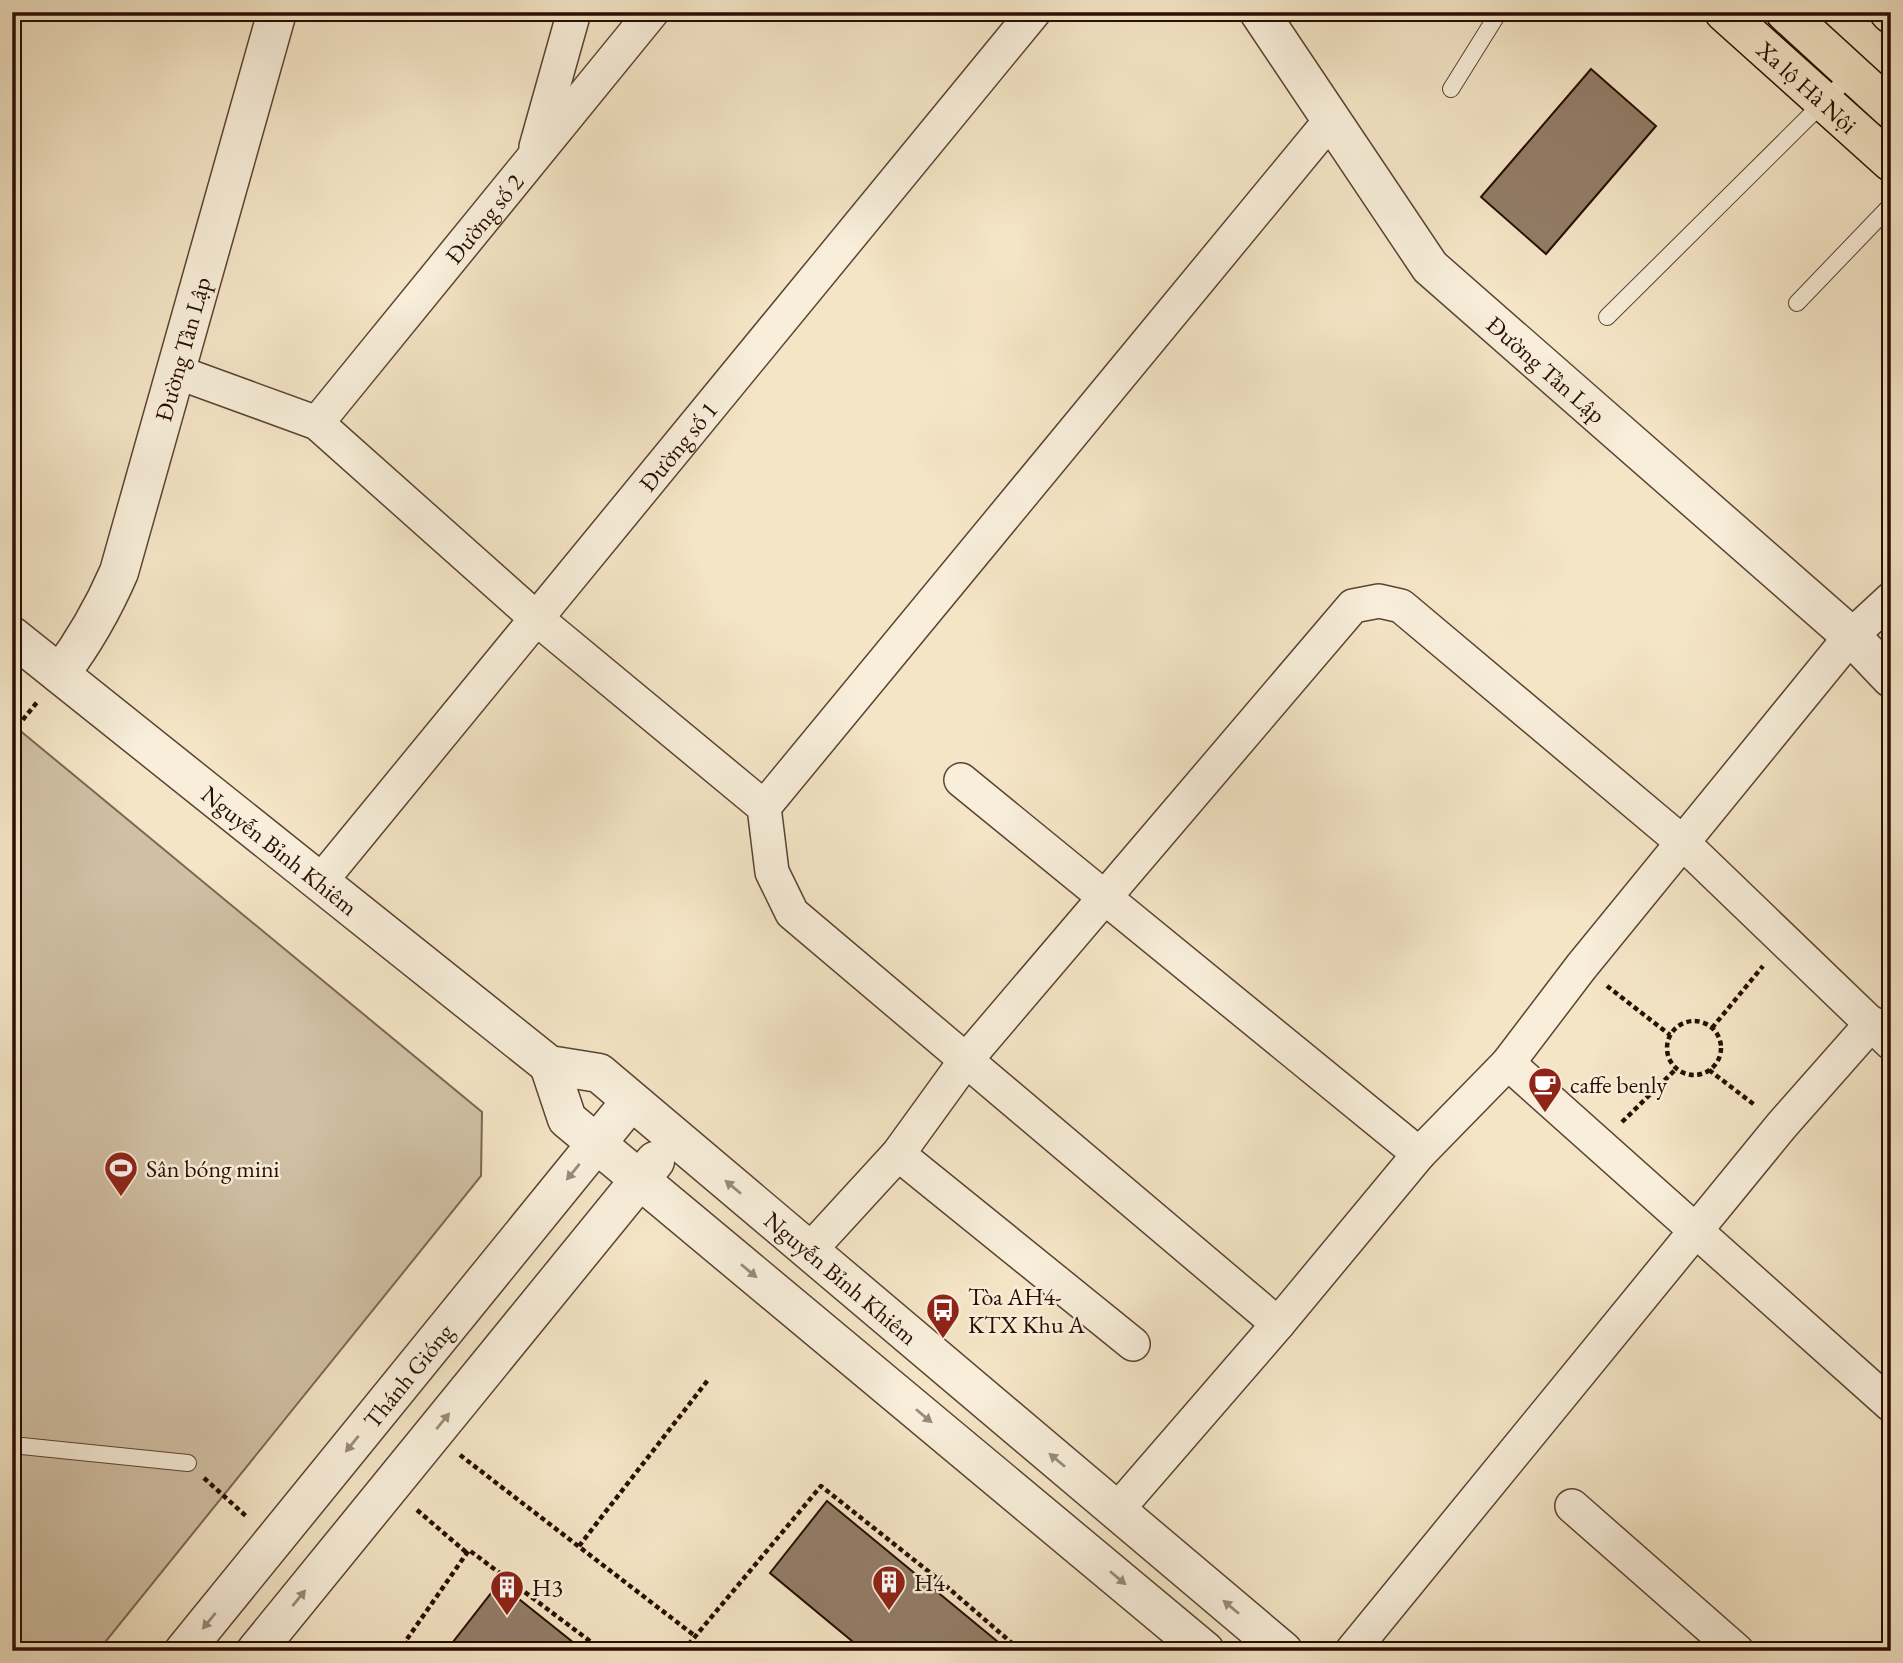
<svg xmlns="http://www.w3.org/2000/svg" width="1903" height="1663" viewBox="0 0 1903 1663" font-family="'EB Garamond',serif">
	<rect width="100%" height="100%" fill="#f4e5c6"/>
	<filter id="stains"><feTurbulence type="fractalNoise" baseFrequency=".00286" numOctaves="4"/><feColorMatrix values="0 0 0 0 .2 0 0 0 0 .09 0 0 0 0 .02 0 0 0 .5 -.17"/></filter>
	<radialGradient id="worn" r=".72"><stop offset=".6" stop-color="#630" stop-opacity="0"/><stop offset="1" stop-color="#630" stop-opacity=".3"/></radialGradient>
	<polygon fill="#d1c0a5" stroke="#7d6654" stroke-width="2" points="12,724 482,1112 481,1176 98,1651 12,1651"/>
	<g fill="#937d68" stroke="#290d02" stroke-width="2">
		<polygon points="1591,69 1656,126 1546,254 1481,197"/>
		<polygon points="827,1501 1009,1651 864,1651 770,1573"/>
		<polygon points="499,1583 584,1651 446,1651"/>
	</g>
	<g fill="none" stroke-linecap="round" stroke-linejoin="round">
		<g stroke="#5c4333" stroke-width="18">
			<g id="service">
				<polyline points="1451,89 1499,12"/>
				<polyline points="1797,303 1891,205"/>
				<polyline points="1607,317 1853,73"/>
				<polyline points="12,1445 188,1463"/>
			</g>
		</g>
		<g stroke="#5c4333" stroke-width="36">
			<g id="minor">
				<polyline points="536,147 574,12"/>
				<polyline points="177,372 317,423 537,619 764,807 772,872 792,913 1278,1324"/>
				<path id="s1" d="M 317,423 L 652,12"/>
				<polyline points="961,780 1419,1154"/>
				<polyline points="764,807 1330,121"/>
				<path id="s2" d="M 320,882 L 1034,12"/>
				<polyline points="1508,1063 1891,1405"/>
				<polyline points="898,1154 1133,1344"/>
				<polyline points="809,1251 898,1154 966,1060 1353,606 1379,601 1401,606 1682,842 1891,1043"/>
				<polyline points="1572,1506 1737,1651"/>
				<polyline points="1117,1510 1278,1324 1419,1154 1508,1063 1581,967 1851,636 1891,599"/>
				<polyline points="1352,1651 1782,1125 1872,1023"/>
			</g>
		</g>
		<g stroke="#5c4333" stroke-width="41">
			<g id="tertiary">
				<path id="s3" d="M 1259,12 L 1430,267 L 1851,636 L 1891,678"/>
				<path id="s4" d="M 12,636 L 549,1065 L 599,1073 L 1283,1651"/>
				<path id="s5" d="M 60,674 C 84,642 103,609 119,572 L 277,12"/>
				<polyline points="549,1065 567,1119 1205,1651"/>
				<path id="s6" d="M 184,1651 L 631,1101"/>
				<polyline points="256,1651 655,1161"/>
			</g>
		</g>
		<g stroke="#290d02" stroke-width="41">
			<g id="trunk">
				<path id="s7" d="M 1724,12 L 1891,162"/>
				<polyline points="1785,12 1891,109"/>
				<polyline points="1889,12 1891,14"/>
			</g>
		</g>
		<g stroke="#290d02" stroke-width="4.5" stroke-dasharray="5 3.5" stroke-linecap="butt">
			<polyline points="12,733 38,701"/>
			<polyline points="1607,986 1670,1035"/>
			<circle cx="1694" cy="1048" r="27"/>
			<polyline points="1712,1028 1763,966"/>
			<polyline points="1709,1070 1756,1106"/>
			<polyline points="1622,1122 1676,1069"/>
			<polyline points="460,1455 695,1636"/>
			<polyline points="204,1478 247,1517"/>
			<polyline points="417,1510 467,1553"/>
			<polyline points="579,1546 708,1380"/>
			<polyline points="415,1651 405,1642 469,1550 603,1651"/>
			<polyline points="683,1651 821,1486 938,1579 1021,1651"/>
		</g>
		<use href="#service" stroke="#f8eeda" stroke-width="16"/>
		<use href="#minor" stroke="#f8eeda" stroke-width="33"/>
		<use href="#tertiary" stroke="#f8eeda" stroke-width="38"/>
		<use href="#trunk" stroke="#f4e5c6" stroke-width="38"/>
	</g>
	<defs><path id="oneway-solid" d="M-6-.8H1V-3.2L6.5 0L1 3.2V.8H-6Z" transform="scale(1.75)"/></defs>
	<g fill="#9b8979">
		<use href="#oneway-solid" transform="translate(573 1172) rotate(129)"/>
		<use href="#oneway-solid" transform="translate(733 1187) rotate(-140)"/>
		<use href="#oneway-solid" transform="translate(749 1271) rotate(40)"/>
		<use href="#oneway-solid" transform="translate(924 1416) rotate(40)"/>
		<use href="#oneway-solid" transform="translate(443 1421) rotate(-51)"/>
		<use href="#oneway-solid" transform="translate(352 1444) rotate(129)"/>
		<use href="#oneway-solid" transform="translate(1057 1460) rotate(-140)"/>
		<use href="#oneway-solid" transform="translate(1118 1578) rotate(40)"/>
		<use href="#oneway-solid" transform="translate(299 1598) rotate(-51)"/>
		<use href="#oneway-solid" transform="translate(1231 1607) rotate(-140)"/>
		<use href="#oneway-solid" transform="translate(209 1621) rotate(129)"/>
	</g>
	<defs>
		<g id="cafe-pin" transform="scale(1.75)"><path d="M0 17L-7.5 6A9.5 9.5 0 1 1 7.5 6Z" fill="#8f2418" stroke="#f8eeda"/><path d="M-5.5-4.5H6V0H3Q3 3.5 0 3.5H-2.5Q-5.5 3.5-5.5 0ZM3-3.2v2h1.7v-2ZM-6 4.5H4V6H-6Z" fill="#fff"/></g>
		<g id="stadium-pin" transform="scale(1.75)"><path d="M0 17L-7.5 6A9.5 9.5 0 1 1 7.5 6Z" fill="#8f2418" stroke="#f8eeda"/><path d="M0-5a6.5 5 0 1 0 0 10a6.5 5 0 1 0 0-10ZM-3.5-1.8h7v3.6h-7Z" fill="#fff"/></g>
		<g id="bus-pin" transform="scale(1.75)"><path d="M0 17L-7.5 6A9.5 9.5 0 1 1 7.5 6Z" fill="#8f2418" stroke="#f8eeda"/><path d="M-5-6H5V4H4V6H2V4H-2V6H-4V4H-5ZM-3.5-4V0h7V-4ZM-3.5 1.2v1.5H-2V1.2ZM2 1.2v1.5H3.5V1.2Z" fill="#fff"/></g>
		<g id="building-pin" transform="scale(1.75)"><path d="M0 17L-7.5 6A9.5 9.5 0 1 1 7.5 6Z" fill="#8f2418" stroke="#f8eeda"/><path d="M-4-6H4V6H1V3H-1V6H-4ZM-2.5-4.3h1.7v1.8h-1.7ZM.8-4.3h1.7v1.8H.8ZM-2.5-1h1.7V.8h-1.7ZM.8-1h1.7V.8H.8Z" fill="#fff"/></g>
	</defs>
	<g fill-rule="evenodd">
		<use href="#cafe-pin" x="1545" y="1084"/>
		<use href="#stadium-pin" x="121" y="1168"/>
		<use href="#bus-pin" x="943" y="1310"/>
		<use href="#building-pin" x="889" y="1582"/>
		<use href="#building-pin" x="507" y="1587"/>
	</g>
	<g text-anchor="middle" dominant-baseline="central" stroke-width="5" stroke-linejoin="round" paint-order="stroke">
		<g font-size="24" fill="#290d02" stroke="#f8eeda">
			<text stroke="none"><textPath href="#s7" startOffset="112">Xa lộ Hà Nội</textPath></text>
			<text stroke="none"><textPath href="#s1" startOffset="264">Đường số 2</textPath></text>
			<text stroke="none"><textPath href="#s5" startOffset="350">Đường Tân Lập</textPath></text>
			<text stroke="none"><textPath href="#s3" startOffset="462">Đường Tân Lập</textPath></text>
			<text stroke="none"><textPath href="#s2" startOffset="564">Đường số 1</textPath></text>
			<text stroke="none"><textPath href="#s4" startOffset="343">Nguyễn Bỉnh Khiêm</textPath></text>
			<text stroke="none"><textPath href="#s4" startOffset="1055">Nguyễn Bỉnh Khiêm</textPath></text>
			<text stroke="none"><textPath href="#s6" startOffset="355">Thánh Gióng</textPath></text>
		</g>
		<g font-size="24" fill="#290d02" stroke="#f8eeda" text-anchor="start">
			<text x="1570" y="1084">caffe benly</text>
			<text x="146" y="1168">Sân bóng mini</text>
			<text x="968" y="1296">Tòa AH4-<tspan x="968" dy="28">KTX Khu A</tspan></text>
			<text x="914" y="1582">H4</text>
			<text x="532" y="1587">H3</text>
		</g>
	</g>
	<rect width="1903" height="1663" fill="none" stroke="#f4e5c6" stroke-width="42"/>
	<rect x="14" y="14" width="1875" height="1635" fill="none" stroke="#290d02" stroke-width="3.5"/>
	<rect x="21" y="21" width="1861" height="1621" fill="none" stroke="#290d02" stroke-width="2"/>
	<rect width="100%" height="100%" filter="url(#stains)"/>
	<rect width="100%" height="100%" fill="url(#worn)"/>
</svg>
